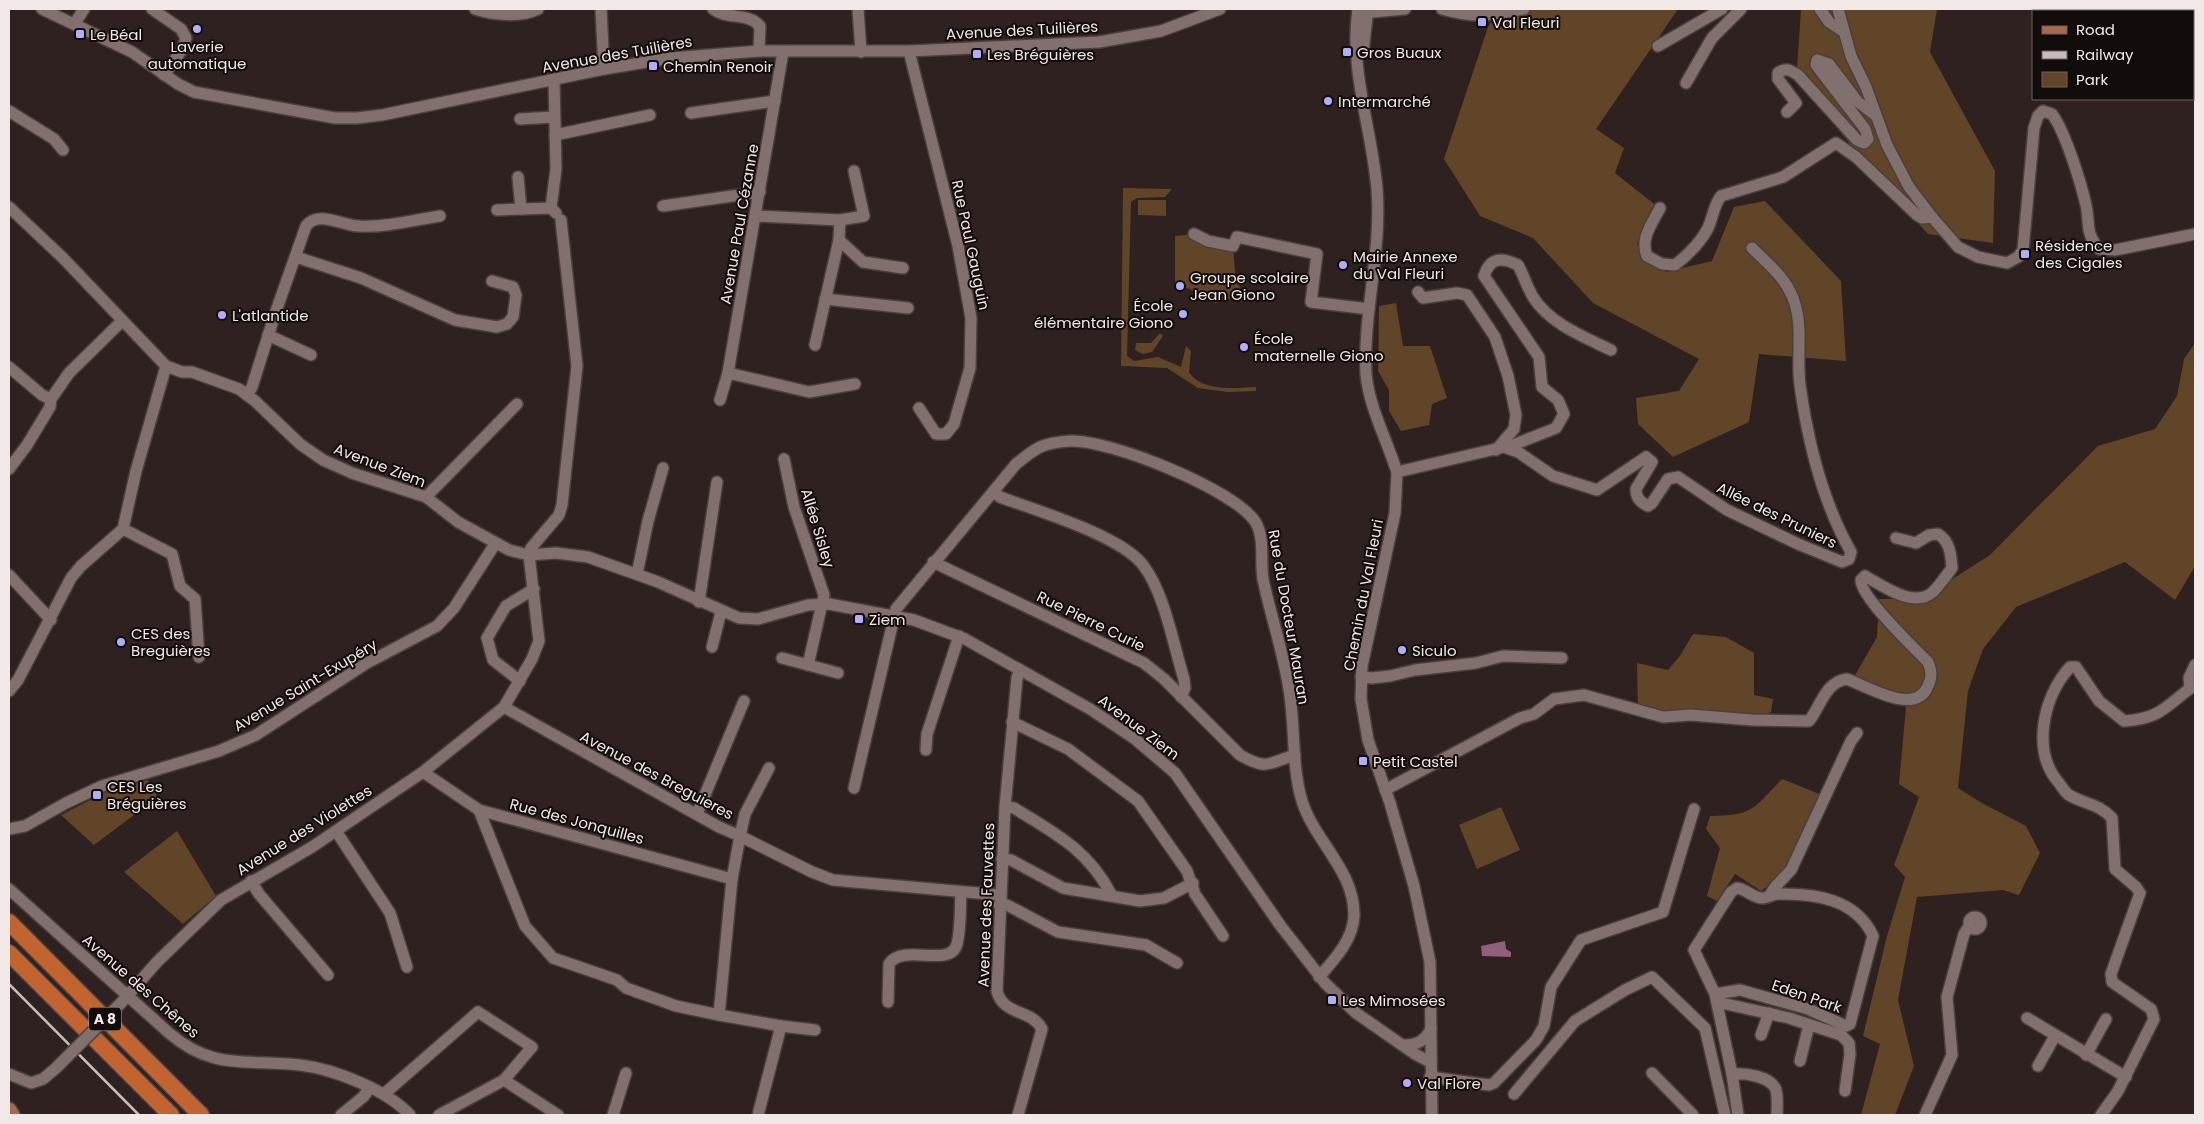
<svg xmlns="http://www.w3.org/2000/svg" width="2204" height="1124" viewBox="0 0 2204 1124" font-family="Poppins,sans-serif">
	<rect width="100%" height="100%" fill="#2e211f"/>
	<g fill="#604528">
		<polygon points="1499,9 1678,9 1596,129 1624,148 1615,173 1658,207 1637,244 1666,272 1712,261 1734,207 1765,201 1841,281 1846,361 1759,354 1749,422 1673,457 1638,424 1636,398 1679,391 1699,359 1593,303 1533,238 1480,216 1444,159 1488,27"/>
		<polygon points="1801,9 1937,9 1930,52 1995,171 1993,243 1928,234 1872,172 1808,91 1797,69"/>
		<path d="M 1123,188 L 1172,189 L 1165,197 L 1137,198 L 1131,202 L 1127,356 L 1134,361 L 1158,357 L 1181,367 L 1186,346 L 1191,351 L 1189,372 C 1202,392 1235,388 1256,387 L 1256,391 L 1228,392 L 1198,388 L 1167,368 L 1121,366 Z"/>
		<polygon points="1138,200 1166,200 1166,216 1138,215"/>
		<polygon points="1194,234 1233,246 1235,272 1244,302 1226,298 1216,303 1201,298 1201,294 1175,283 1175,236"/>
		<polygon points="1396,303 1403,346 1430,346 1447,398 1432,404 1429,425 1401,431 1389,411 1389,390 1378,371 1379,306"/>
		<polygon points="1160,333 1163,336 1152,352 1143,354 1135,350 1136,343 1151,343"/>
		<polygon points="2195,343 2195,566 2175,600 2125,562 2016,607 1983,649 1968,691 1958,788 1980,802 2026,826 2040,853 2019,895 2003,890 1917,897 1898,1000 1914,1066 1895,1115 1861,1115 1880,1044 1863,1036 1887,936 1905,877 1894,865 1919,797 1899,784 1906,707 1854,677 1877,637 1879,599 1921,599 1990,555 2098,446 2155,429 2177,396 2184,359"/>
		<polygon points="1693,634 1726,637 1754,653 1754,695 1773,699 1771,712 1759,717 1698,710 1663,713 1638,706 1637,663 1668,670 1680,656"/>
		<path d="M 1782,779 L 1822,795 L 1785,874 L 1761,891 L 1735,874 L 1717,901 L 1707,896 L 1720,848 L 1706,829 L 1710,816 C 1753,816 1753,809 1782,779 Z"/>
		<polygon points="148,780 158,797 94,845 61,815 104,793"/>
		<polygon points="1501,807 1520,850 1477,869 1459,825"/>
		<polygon points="177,831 216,896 183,924 124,872"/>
	</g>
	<polygon fill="#905f7b" points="1505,941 1506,949 1511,952 1511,957 1482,956 1481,946"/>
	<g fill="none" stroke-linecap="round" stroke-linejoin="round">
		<g stroke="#4b3f3e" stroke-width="14">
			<g id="minor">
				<polyline points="42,9 132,52 178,84 194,92 335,118 357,118 382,115 604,69 671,58 759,51 909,51 1099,42 1161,31 1220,9"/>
				<polyline points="152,9 181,29 186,38 183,48 164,75"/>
				<path d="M 475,9 C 494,15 520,18 538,9"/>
				<polyline points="601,9 604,69"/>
				<path d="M 713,9 C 727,20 748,12 760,26 L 759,51"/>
				<polyline points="858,9 861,52"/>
				<path d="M 1358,9 C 1349,69 1372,130 1377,189 C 1382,251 1363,312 1366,374 C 1369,407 1387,440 1397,472 L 1395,513 L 1362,666 L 1361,699 L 1368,740 L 1390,803 L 1414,886 L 1430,962 L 1432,1115"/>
				<path d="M 1442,9 C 1477,19 1489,15 1524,9"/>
				<polyline points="1820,9 1829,22 1844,32"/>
				<path d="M 1838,9 L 1851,56 L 1866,87 L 1887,145 L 1909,187 L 1932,217 L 1958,247 L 1978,257 L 2007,263 L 2018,257 L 2023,250 L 2034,128 L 2038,116 L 2043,111 L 2052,114 C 2065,131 2081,183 2086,205 C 2090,224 2085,233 2099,249 L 2115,250 L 2195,234"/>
				<polyline points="1362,13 1405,9"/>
				<polyline points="75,23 84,9"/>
				<polyline points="1658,46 1722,9"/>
				<polyline points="909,51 958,246 971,318 970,368 954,424 946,434 936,434 919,408"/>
				<polyline points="1363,52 1368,9"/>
				<polyline points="1686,83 1712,38 1741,9"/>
				<polyline points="9,111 54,139 63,150"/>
				<path d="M 1787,112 L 1796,103 L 1778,79 L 1778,73 C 1786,67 1790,70 1798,75 L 1857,140 L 1864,143 L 1868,139 L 1865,129 L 1816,65 L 1817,60 L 1829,64 L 1858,102 L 1875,115"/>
				<polyline points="691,113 775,101"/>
				<polyline points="520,119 554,117"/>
				<polyline points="555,135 650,115"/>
				<polyline points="518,177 521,209"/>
				<polyline points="663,206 760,192"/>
				<polyline points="9,207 63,258 166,366 182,372 192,372 239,389 255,401 300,444 323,460 352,473 426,497 458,522 509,550 529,555 556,553 588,557 658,582 739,618 758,619 808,605 829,604 914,620 965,639 1090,709 1135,739 1175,773 1280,925 1325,983 1356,1013 1415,1054 1430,1062"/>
				<polyline points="551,208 556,169 554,79"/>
				<path d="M 1660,208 C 1652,224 1640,238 1647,256 L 1662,264 L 1675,265 C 1688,255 1699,244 1707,230 C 1713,219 1713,206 1721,196 L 1783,177 L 1836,143 L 1856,157 L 1917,215 L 1922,218 L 1932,217"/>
				<polyline points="497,210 551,208 556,213"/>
				<polyline points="755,216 840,220 864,216 854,171"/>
				<polyline points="1194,234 1208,241 1233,246 1237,237 1317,254 1311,302 1369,309"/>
				<polyline points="839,240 863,262 903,268"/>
				<polyline points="296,257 361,278 455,320 497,327 507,324 513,317 516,295 513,287 492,281"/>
				<polyline points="1418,292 1423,298 1457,293 1467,295 1495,337 1508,376 1516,415 1514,429 1496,450"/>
				<polyline points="825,299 908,308"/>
				<polyline points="268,335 311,355"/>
				<polyline points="815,345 839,240 840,220"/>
				<polyline points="9,367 42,395 51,399"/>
				<polyline points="728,373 809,392 855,384"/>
				<path d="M 247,395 L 252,387 L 275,314 L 306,226 C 318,210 341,225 358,226 C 384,228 414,220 440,216"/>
				<polyline points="720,400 728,373 783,52"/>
				<path d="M 1508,447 L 1556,428 L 1564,414 L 1558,400 L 1542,387 L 1539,357 L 1484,276 C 1490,257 1502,257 1518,265 C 1524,276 1527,287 1533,297 C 1550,324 1584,337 1611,350"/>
				<polyline points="784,459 794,507 824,595 808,665"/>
				<polyline points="9,469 27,445 50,407 51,399 69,373 122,321"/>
				<path d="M 1397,472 L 1504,447 L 1518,452 L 1553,476 L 1597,490 L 1646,457 L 1652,462 L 1636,489 C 1636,498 1640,502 1648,506 L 1652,503 L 1668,479 L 1678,477 L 1727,510 L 1798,544 L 1842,562 L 1849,559 L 1851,552 C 1822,501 1808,443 1800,385 C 1796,356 1804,326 1793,298 C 1785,277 1767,263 1752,248"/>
				<path d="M 993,492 L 1000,497 C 1037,511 1120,535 1143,565 C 1165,594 1173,644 1184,679 L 1185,688 L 1181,697"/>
				<polyline points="426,497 517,404"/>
				<polyline points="123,529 172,554 180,586 195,599 199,657"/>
				<path d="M 933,562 L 1144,663 L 1164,679 L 1240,755 C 1268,771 1268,763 1295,755"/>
				<polyline points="637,574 648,521 663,468"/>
				<polyline points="9,575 51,620"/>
				<polyline points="699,602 717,482"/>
				<polyline points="712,647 721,612"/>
				<polyline points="782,658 838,673"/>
				<polyline points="1361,677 1372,678 1390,676 1415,670 1476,663 1503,656 1562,658"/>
				<polyline points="520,681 493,660 487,638 506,606 534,589"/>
				<polyline points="2190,688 2189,678 2195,665"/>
				<polyline points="9,691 18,680 71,578 81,566 123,529 136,471 166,366"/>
				<polyline points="504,707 719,827 740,836 732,879 719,1015 781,1026 758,1115"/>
				<polyline points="1012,722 1068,749 1138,801 1187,871 1195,894 1223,936"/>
				<polyline points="926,750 927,734 959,636"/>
				<polyline points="769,768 745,814 740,836 812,872 833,880 1000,895"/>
				<polyline points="423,772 479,810 732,879"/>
				<path d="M 854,788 L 896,609 L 1016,464 C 1037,447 1042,443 1070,441 C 1108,439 1237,490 1256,523 C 1265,539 1260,561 1263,579 C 1271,618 1285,656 1290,696 C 1295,731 1292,768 1302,801 C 1315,842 1355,871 1354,916 C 1353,940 1334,960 1319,977"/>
				<path d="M 1385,790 L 1520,718 L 1534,714 L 1554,699 L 1584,695 L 1663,717 L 1691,715 L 1752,720 L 1809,721 C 1821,706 1825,682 1847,679 C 1868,687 1914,715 1927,688 C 1932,678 1932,672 1928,662 C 1914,648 1860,596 1861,580 L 1865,576 C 1883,586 1914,609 1933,592 C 1940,585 1946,576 1952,568 C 1951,555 1950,541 1938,534 L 1929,535 L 1916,543 L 1896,538"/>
				<path d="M 1005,807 L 1014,808 C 1055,833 1088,850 1111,894"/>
				<polyline points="479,810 525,926 553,958 617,980 626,988 676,1006 719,1015"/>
				<polyline points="697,814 744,701"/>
				<polyline points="9,829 25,826 66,803 102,786 219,751 256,735 367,663 437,626 454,608 495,544"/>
				<polyline points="336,831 390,913 407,967"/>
				<polyline points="1002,859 1011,860 1063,888 1140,901 1164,898 1193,883"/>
				<polyline points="251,881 259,894 328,975"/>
				<path d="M 9,889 L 169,1033 C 213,1071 247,1059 300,1065 C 334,1069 387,1090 410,1115"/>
				<polyline points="1770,895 1775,887 1791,870 1851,741 1857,733"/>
				<polyline points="999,905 1007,905 1058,932 1146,945 1177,963"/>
				<circle cx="1975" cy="923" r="6"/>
				<path d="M 1715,994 L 1694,950 L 1731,892 L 1737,888 C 1746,889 1753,898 1762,898 C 1767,898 1772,895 1777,894 C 1815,893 1856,899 1873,936 L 1850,1024 L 1846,1026 L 1808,1009 L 1740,990 L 1715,994 L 1732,1074"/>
				<path d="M 888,1002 L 889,964 C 903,943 946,967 956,947 C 961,935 960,907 961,893"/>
				<polyline points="1717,1002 1789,1018 1841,1035 1849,1043 1850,1054 1845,1091"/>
				<polyline points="121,1003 157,962 221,900 312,847 423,772 504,707 532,659 539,641 529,555 531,548 559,515 562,505 577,366 561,220"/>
				<polyline points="2027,1018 2126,1077"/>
				<polyline points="781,1026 815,1030"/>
				<polyline points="1761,1035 1769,1013"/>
				<path d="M 1402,1045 C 1416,1046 1425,1041 1431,1029"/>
				<polyline points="2086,1055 2106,1019"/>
				<polyline points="1800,1061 1809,1025"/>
				<polyline points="2038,1066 2055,1036"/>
				<polyline points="1652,1073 1693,1115"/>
				<polyline points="9,1074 31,1083 43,1079 56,1068"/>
				<polyline points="1430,1077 1489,1085 1494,1083 1536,1040 1544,1026 1551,987 1581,940 1663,912 1694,809"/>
				<polyline points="504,1080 558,1115"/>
				<polyline points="384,1094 478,1012 532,1047 504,1080 439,1115"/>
				<polyline points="1514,1094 1575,1021 1625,990 1652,977 1705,1028 1725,1115"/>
				<polyline points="341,1115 363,1097 370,1088"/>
				<polyline points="613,1115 626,1073"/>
				<path d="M 1018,1115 L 1042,1029 C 1032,1009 1003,1016 997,991 L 1005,807 L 1017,678 L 1020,670"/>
				<path d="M 1738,1115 L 1732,1074 C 1745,1073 1771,1076 1776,1090 C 1778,1098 1777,1107 1777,1115"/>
				<polyline points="1925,1115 1952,1055 1947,997 1964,934 1970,925"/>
				<path d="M 2101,1115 L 2118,1091 L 2154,1019 L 2151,1009 L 2112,982 L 2111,974 L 2140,893 L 2136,887 L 2115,869 L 2112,818 C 2100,804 2084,804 2069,795 C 2065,792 2062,787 2059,783 C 2031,751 2043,697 2070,667 L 2076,667 L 2099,701 L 2124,721 C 2162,719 2167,704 2195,685"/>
			</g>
		</g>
		<g stroke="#4b3f3e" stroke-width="18">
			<polyline id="major" points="9,1110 12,1115"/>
		</g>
		<g stroke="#4b3f3e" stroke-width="19">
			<g id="highway">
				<polyline points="9,922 201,1115"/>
				<polyline points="9,953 171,1115"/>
			</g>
		</g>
		<use href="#minor" stroke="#81706e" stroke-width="11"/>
		<use href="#major" stroke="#a76949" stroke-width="15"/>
		<use href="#highway" stroke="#c16430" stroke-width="16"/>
		<polyline stroke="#c7bcbb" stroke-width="2.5" points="9,984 139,1115"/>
		<g stroke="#4b3f3e" stroke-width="14" stroke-linecap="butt">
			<polyline id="minor-bridge" points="56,1068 121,1003"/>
		</g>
		<use href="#minor-bridge" stroke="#81706e" stroke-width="11"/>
	</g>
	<g fill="#aeaefb" stroke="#120c0b" stroke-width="2">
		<rect x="1477" y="17" width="10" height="10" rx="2.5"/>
		<circle cx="197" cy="29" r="5"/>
		<rect x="75" y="29" width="10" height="10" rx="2.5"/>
		<rect x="1342" y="47" width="10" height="10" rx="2.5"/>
		<rect x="972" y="49" width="10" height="10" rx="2.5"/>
		<rect x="648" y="61" width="10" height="10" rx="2.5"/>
		<circle cx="1328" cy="101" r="5"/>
		<rect x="2020" y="249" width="10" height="10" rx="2.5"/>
		<circle cx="1343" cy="265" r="5"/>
		<circle cx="1180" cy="286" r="5"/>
		<circle cx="1183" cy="314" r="5"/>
		<circle cx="222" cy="315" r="5"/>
		<circle cx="1244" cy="347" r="5"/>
		<rect x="854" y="614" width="10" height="10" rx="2.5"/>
		<circle cx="121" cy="642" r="5"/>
		<circle cx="1402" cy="650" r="5"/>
		<rect x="1358" y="756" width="10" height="10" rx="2.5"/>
		<rect x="92" y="790" width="10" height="10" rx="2.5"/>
		<rect x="1327" y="995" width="10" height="10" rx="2.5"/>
		<circle cx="1407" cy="1083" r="5"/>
	</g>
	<g text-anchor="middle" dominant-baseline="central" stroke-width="4" stroke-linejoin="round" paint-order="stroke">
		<rect fill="#120c0b" stroke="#afa6a5" stroke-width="1" x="89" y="1007.5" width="32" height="23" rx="4"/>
		<g font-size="14" font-weight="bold" fill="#f2e8e7">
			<text x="105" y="1019">A 8</text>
		</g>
		<g font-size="15" fill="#f2e8e7" stroke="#120c0b" text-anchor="start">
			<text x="1492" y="22">Val Fleuri</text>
			<text x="90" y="34">Le Béal</text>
			<text x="197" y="46" text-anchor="middle">Laverie<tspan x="197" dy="17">automatique</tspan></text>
			<text x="1357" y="52">Gros Buaux</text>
			<text x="987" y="54">Les Bréguières</text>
			<text x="663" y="66">Chemin Renoir</text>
			<text x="1338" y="101">Intermarché</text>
			<text x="2035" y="245">Résidence<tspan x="2035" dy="17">des Cigales</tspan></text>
			<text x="1353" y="256">Mairie Annexe<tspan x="1353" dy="17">du Val Fleuri</tspan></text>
			<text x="1190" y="277">Groupe scolaire<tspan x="1190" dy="17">Jean Giono</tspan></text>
			<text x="1173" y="305" text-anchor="end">École<tspan x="1173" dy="17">élémentaire Giono</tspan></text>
			<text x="232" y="315">L'atlantide</text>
			<text x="1254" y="338">École<tspan x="1254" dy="17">maternelle Giono</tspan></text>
			<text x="869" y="619">Ziem</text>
			<text x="131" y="633">CES des<tspan x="131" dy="17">Breguières</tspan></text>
			<text x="1412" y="650">Siculo</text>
			<text x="1373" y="761">Petit Castel</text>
			<text x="107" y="786">CES Les<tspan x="107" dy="17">Bréguières</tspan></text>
			<text x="1342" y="1000">Les Mimosées</text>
			<text x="1417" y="1083">Val Flore</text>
		</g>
		<g font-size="15" fill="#f2e8e7" stroke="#120c0b">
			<text transform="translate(1022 30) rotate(-3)">Avenue des Tuilières</text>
			<text transform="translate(617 54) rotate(-10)">Avenue des Tuilières</text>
			<text transform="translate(739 224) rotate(-80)">Avenue Paul Cézanne</text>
			<text transform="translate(971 245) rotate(78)">Rue Paul Gauguin</text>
			<text transform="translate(380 465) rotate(21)">Avenue Ziem</text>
			<text transform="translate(1777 515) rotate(26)">Allée des Pruniers</text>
			<text transform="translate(818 528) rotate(73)">Allée Sisley</text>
			<text transform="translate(1363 595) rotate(-79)">Chemin du Val Fleuri</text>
			<text transform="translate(1289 617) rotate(80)">Rue du Docteur Mauran</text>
			<text transform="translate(1091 621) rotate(26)">Rue Pierre Curie</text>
			<text transform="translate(305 685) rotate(-31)">Avenue Saint-Exupéry</text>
			<text transform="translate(1139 727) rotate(37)">Avenue Ziem</text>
			<text transform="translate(657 775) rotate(28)">Avenue des Breguieres</text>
			<text transform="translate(577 821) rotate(15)">Rue des Jonquilles</text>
			<text transform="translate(304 830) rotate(-32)">Avenue des Violettes</text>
			<text transform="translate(986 905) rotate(-88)">Avenue des Fauvettes</text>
			<text transform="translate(141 986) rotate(41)">Avenue des Chênes</text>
			<text transform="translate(1807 996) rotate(19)">Eden Park</text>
		</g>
	</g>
	<rect width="2204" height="1124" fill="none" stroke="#f2e8e7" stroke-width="20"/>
	<rect x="2032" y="10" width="162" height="90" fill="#120c0b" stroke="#6c6463"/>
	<rect x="2042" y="26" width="25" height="8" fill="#a76949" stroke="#6c6463"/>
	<text x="2076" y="35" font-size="15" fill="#f2e8e7">Road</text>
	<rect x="2042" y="51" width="25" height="8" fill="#c7bcbb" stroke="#6c6463"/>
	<text x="2076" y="60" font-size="15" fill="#f2e8e7">Railway</text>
	<rect x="2042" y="72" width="25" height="15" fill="#604528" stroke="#6c6463"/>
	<text x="2076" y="85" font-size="15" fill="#f2e8e7">Park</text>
</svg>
